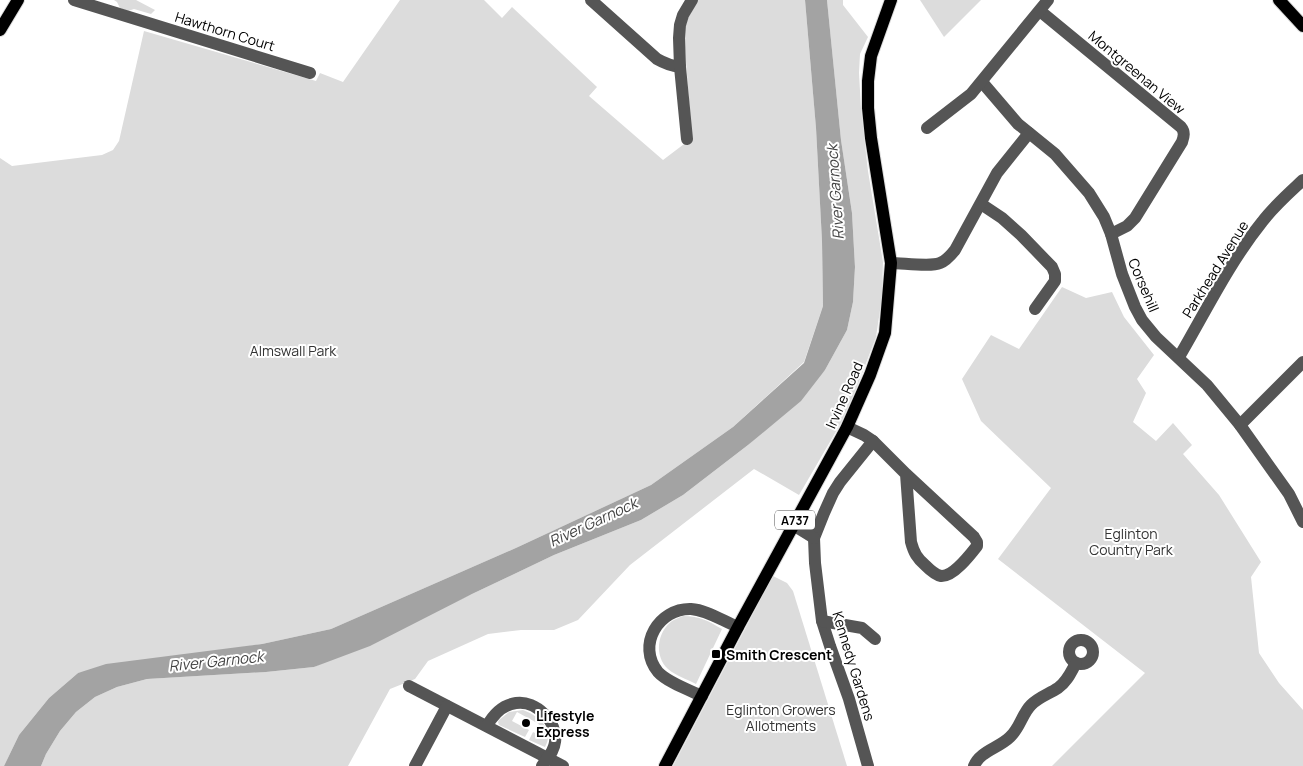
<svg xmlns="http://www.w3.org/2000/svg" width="1303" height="766" viewBox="0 0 1303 766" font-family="Manrope,sans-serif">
	<rect width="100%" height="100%" fill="#fff"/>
	<g fill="#dcdcdc">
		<polygon points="114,0 136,0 155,10 151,14 134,9 128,11 120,8 117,2"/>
		<polygon points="400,0 484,0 502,18 512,7 597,87 589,96 663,160 692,138 684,36 687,20 698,0 805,0 816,128 822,241 823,306 804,362 733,427 651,485 518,547 331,629 262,644 78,673 49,698 19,735 4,766 0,766 0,158 12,166 102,155 113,150 119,141 144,31 316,81 320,73 343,82"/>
		<polygon points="827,0 843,0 843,5 868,37 860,54 859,73 861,109 868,171 883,262 882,297 876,337 857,387 841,423 799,495 754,469 630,565 578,620 554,630 521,630 488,634 428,661 415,679 390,689 348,766 41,766 46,754 60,731 76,712 95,697 117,687 147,679 266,672 314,667 472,594 554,555 641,520 683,495 748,445 825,370 847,330 853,302 855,267 852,213 841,140"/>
		<polygon points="920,0 981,0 944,37"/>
		<polygon points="1062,287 1086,298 1112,292 1124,317 1154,355 1137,379 1146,393 1133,422 1156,441 1173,423 1192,445 1183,454 1219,495 1261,562 1251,577 1259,653 1279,683 1303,710 1303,766 1052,766 1145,673 998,559 1051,488 981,421 962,379 991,335 1019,349"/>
		<polygon points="773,576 787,583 793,591 847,766 673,766"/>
		<path d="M 683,616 C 700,616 708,621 722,629 L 696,684 C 687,679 676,676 668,669 C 654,656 657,632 672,621 C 675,619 679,618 683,616 Z"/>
		<path d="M 523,710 C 539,716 555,729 545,747 L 529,740 L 533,732 L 535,733 L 539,724 L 517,712 L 512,721 L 529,730 L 525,737 L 499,725 L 498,722 L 499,720 L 509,712 Z"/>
	</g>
	<polygon fill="#a3a3a3" points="805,0 827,0 841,140 852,213 855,267 853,302 847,330 825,370 801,401 748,445 683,495 641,520 554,555 472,594 370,646 314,667 266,672 147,679 117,687 95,697 76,712 60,731 46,754 41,766 4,766 19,735 49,698 78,673 106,664 262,644 331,629 518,547 651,485 733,427 804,363 823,306 822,241 816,128"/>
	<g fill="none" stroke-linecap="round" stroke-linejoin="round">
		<g stroke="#dbdbdb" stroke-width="14">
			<g id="major">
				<polyline points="1279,0 1303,26"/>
				<polyline points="0,30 18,0"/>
				<polyline points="665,766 738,627 847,427 870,375 885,333 891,263 871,138 868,108 868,81 871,56 891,0"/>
			</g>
		</g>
		<g stroke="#555" stroke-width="12">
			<polyline points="74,0 310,73"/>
			<path d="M 591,0 L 657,59 C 664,63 672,66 680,67"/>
			<path d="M 1040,11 L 1181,127 C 1185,132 1184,136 1182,142 L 1135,218 L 1127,226 L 1111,234"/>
			<polyline points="982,82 1018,124 1055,154 1089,193 1104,217 1111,234 1122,274 1135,307 1142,320 1156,337 1207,385 1240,425 1289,494 1303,522"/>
			<polyline points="927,128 971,94 1048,0"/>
			<polyline points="687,139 680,67 679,38 680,25 683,15 692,0"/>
			<polyline points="981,204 1002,218 1021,235 1052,267 1055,274 1055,281 1035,309"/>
			<path d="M 891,263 C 903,263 931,267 940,263 C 946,261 951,255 955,250 L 997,173 L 1029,133"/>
			<path d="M 1179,357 C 1206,311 1229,263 1262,222 C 1274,206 1289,193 1303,180"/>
			<polyline points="1240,425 1303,362"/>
			<polyline points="847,427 864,435 873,441 840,482 833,493 824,513 814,538 815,563 822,621 830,646 849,699 868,766"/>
			<path d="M 873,441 L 906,474 L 974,537 L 977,542 L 977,546 C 970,555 953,577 941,576 C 935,575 929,569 925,565 C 917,558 914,553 911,542 L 906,474"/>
			<polyline points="793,525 814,538"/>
			<polyline points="822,621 862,628 875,639"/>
			<circle cx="1081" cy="652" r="12"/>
			<polyline points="409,686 563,766"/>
			<path d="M 702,696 C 689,690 667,682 658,672 C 636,645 659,608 691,609 C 707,610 723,621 738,627"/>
			<path d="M 487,726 C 493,715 502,705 516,703 C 536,700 558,722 555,742 C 554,752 547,758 542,766"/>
			<polyline points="415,766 447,706"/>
			<path d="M 974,766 C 980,751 999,748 1010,737 C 1020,728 1022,714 1031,705 C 1039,697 1049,694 1058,688 C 1067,682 1071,672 1076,663"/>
		</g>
		<use href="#major" stroke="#000" stroke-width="12"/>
	</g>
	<g fill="#000" stroke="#fff" stroke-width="2">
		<rect x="711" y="649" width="10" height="10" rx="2.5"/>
		<circle cx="526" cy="723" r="5"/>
	</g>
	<g text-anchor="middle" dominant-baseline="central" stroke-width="4" stroke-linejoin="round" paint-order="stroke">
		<rect fill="#fff" stroke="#4c4c4c" stroke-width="1" x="775" y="510.5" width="40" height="19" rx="4"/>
		<g font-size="12" font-weight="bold" fill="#000">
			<text x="795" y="520">A737</text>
		</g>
		<g font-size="14" fill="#000" stroke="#fff">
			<text transform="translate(225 31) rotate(17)">Hawthorn Court</text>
			<text transform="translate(1137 72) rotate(40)">Montgreenan View</text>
			<text transform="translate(1215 269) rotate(-58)">Parkhead Avenue</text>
			<text transform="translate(1144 285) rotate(67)">Corsehill</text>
			<text transform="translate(844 395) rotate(-66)">Irvine Road</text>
			<text transform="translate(854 666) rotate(73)">Kennedy Gardens</text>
		</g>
		<g font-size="14" fill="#333" stroke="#fff">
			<text x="293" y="350">Almswall Park</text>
			<text x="1131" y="533">Eglinton<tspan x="1131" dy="16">Country Park</tspan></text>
			<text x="781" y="709">Eglinton Growers<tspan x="781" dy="16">Allotments</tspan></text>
		</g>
		<g font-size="14" font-weight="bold" fill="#000" stroke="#fff" text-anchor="start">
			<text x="726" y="654">Smith Crescent</text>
			<text x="536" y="715">Lifestyle<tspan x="536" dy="16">Express</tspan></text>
		</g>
		<g font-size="15" font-style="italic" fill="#444" stroke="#fff">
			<text transform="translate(835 192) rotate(-94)">River Garnock</text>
			<text transform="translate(593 522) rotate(-25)">River Garnock</text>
			<text transform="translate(216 661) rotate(-6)">River Garnock</text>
		</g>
	</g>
</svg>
